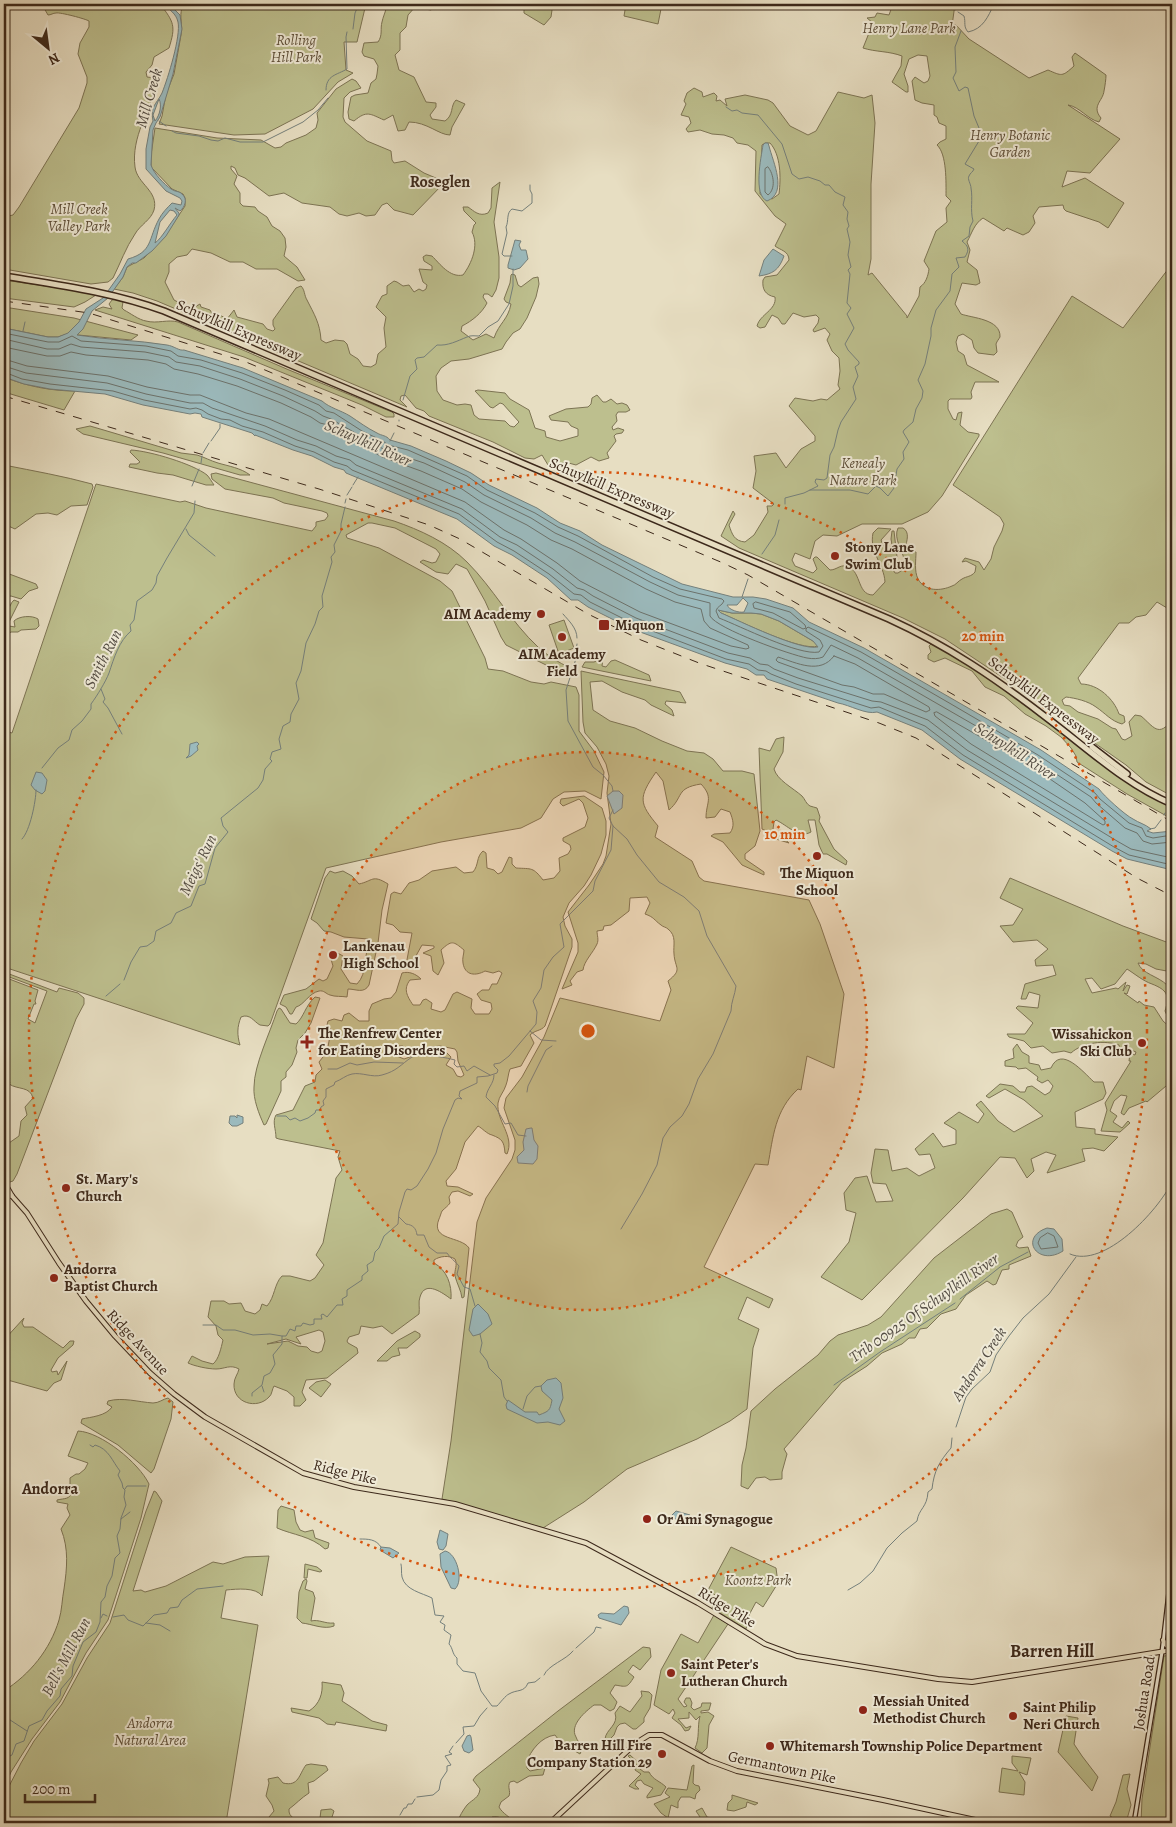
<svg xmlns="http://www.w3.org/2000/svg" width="1176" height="1827" viewBox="0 0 1176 1827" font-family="Alegreya,serif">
	<rect width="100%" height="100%" fill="#e7dec2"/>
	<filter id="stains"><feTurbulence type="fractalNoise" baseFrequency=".004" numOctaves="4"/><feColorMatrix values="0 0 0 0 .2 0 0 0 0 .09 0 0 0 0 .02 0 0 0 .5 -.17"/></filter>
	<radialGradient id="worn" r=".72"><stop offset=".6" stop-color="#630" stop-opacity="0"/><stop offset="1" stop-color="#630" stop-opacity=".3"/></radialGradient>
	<g fill="#bdbf8e" stroke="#7d7454" fill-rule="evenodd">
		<path d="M 46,4 L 160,4 C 174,22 176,26 169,48 L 154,57 L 152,65 L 146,72 L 147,77 L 155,78 L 157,83 C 150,111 131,137 135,167 C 137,184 159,191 154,210 C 151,220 140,225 135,234 C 126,247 120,264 113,278 L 108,282 L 91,284 L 4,269 L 4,217 L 13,215 L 19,207 L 79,108 L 87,83 L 87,77 L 78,54 L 80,43 L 89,27 L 89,21 C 86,19 60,12 56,13 C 53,13 51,15 48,15 L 44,8 Z"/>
		<path d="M 180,4 L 369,4 L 365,8 L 357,42 L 344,42 L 346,70 L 353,73 L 338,82 L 313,109 L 265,134 L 234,135 L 159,124 L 162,116 L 166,94 L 174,74 L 181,35 C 183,25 179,17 182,8 Z"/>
		<path d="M 384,4 L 438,4 L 431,10 L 425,9 L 421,5 L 415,7 L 408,15 L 406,27 L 400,33 L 400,50 L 395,55 L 399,70 L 414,77 L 426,102 L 436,103 L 436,107 L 430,115 L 432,119 L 445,121 C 454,115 450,106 456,100 L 465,104 L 452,127 L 450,135 C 439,135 427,122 409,122 L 405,130 L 398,131 L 393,115 L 384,120 C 370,114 367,110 354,121 L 349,119 L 348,112 L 351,97 L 355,95 L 368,93 L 371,83 L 376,79 L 377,74 L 378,66 L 374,59 L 364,56 L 362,52 L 364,43 L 378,42 C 383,35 380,29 382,22 C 383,17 385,13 386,9 Z"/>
		<polygon points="528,4 544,4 552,10 551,17 544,25 524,13 524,9"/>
		<polygon points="626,4 662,4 658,24 624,16"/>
		<path d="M 893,4 L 955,4 L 952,26 L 954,27 L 955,24 L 969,39 L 1029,78 L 1048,70 C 1062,76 1062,77 1074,66 L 1072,57 L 1075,53 L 1106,75 C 1106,79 1105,86 1104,91 C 1103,101 1091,106 1101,118 L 1099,122 C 1087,119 1080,107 1068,105 L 1120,139 L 1090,173 L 1067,171 L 1062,187 L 1085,178 L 1124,203 L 1108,228 L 1099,222 L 1066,211 L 1064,209 L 1063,205 L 1039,207 L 1033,216 L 1035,223 L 1029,232 L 1023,235 L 1007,228 L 1004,231 L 983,218 C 974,224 972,233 967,242 L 970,250 L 967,262 L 977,270 L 980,283 L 976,285 L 962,283 L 955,304 L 961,314 C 972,318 1001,319 1000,337 C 999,339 997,341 996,344 C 996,347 997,349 997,352 L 994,355 L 978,353 L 974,348 L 972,340 L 963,334 L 958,336 L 956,342 L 958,351 L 964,355 L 967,365 L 999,382 L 975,382 L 971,392 L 972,397 L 971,399 L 950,399 L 948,401 L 948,409 L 953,419 L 956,420 L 958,413 L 962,412 L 960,425 L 968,432 L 979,434 L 979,436 L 942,496 L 928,512 L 902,524 L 862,524 L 837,536 L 823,535 L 815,541 L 810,559 L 795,553 L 792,560 L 795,566 L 813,573 L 817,569 L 813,559 L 815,557 L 817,557 L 830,570 C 836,570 840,565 845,566 C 862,568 856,595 873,595 L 885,582 C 884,564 869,552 873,533 L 878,528 L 891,529 L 881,540 L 883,545 L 889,549 L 892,545 L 891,539 L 892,531 L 894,531 L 897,557 L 892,568 L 895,573 L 898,573 L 904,569 C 904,566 905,563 904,560 C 903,550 893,539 898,528 L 903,528 C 910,532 907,541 905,548 L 908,551 L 913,550 L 916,552 C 916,560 914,571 918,579 C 925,592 941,591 952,586 C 956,585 958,581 962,579 C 967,576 971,577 975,572 L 976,566 L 966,561 L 962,562 L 965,558 L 979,562 L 984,570 L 991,559 L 994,547 L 1002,531 L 1004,524 L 1000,517 L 953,485 L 1072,296 L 1123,328 L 1172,264 L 1172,611 L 1157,602 L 1146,615 L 1136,617 L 1129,623 L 1119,623 L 1078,678 L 1081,684 C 1098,684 1114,699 1119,714 L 1124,716 L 1125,722 L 1122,724 C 1111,721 1105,713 1096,707 C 1088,701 1075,698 1066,697 L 1062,700 L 1064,705 L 1070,706 L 1078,712 L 1098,719 L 1112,728 L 1116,729 L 1122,739 L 1125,740 L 1132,736 L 1129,722 L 1135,715 L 1141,716 C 1153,726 1159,739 1172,719 L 1172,796 L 1146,782 L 1126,765 L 1086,737 L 1053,711 L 945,639 L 903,618 L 739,548 L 721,536 L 733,511 L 735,514 L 729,525 C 732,534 734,541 745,542 L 754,535 L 768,512 L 767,506 L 772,506 L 774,504 L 753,488 L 756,471 L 754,456 L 776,453 L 786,468 L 801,449 L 815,441 L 815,436 L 789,406 L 795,398 L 813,401 L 821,399 L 827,400 L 840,389 L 838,385 L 840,371 L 839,358 L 832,351 L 827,340 L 830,334 L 825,328 L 814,332 L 813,330 L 818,323 L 819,318 L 816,315 L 804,317 L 793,313 L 785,324 L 782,324 L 778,318 L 772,315 L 765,327 L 760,328 L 757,326 C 760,314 777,310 775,297 C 765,295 762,289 763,280 L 765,277 L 777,275 L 789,260 C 789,251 780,250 775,246 L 786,224 L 775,216 L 755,191 L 756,151 L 748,145 L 737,143 L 733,138 L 724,135 L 712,134 L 700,130 L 688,132 L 686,129 L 691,123 L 689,117 L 681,115 L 686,104 L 684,101 L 687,93 L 694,88 L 702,92 L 703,97 L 714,93 L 717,96 L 716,101 L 720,100 L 727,106 L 725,99 L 745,95 L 768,100 L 773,103 L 790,126 L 808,135 L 816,131 L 838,92 L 864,98 L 872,95 L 875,123 L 871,184 L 871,259 L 868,275 L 872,273 L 907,316 L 907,318 L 919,296 L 920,287 C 926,283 928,276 929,269 L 924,261 L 936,231 L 947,222 L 946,208 L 951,201 L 946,196 C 946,183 947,154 937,145 L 940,142 L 946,139 L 946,126 L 939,123 L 937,117 L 934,115 L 934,105 L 922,103 L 915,100 L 912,81 L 915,77 L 924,83 L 928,81 L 930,76 L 927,56 L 918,55 L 909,59 L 904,74 L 908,86 L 908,92 L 906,92 L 892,82 L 901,66 L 902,56 C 889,51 875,52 863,48 L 873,23 L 867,18 L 875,17 L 877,13 L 889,15 ZM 765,143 L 770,143 C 781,155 781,178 779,194 L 772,199 L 760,194 L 762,145 Z"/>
		<path d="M 352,79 L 356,81 L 361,88 L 350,92 L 344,98 L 343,117 L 345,122 L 367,141 L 391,151 L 392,160 L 394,163 L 405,161 L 424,173 L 443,181 L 443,184 L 413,215 L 394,210 L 387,203 L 382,205 L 375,215 L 366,216 L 359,213 L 347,216 L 339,214 L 330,207 L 302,203 L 284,193 L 269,196 L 245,178 L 238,175 L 235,168 L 231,166 L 231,169 L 237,176 L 234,184 L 240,193 L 240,203 L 243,206 L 255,207 L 258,211 L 267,217 L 272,226 L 280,231 L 285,238 L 286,247 L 284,256 L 297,267 L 305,280 L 298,281 L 277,269 L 256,269 L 243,262 L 230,262 L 211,253 L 192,249 L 187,255 L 177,257 L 169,264 L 169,272 L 165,282 L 174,300 L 189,308 L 193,308 L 200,304 L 201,307 L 210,310 L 214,317 L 218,314 L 227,319 L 234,310 L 237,317 L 263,324 L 267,329 L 273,331 L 275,329 L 273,325 L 273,320 L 296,288 L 301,286 C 305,290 304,295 307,300 C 314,314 320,323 321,340 L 326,343 L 335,340 L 344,341 L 347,344 L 350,354 L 358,359 L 363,366 L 371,367 L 376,364 L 378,354 L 386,347 L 384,328 L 386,317 L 376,307 L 382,296 L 387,294 L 387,286 L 394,281 L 397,282 L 403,286 L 409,285 L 414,292 L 419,289 L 423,291 L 426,289 L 427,285 L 423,282 L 419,269 L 432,270 L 432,266 L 424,261 L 423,257 L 426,255 L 432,256 C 440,264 450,278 463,275 C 472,263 479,245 472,232 L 474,225 L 476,223 L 464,211 L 463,207 L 468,207 C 474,211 479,217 488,213 L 491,208 L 492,188 L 500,182 L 494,222 L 499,257 L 499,278 L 496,290 L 492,297 L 488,294 L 484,294 L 483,297 L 487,303 C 482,313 472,321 462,326 L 461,331 L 473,340 L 486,334 L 494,338 C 499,323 508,320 511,304 L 506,302 L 504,299 L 510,283 L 511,275 L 512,274 L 515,275 L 518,285 L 521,287 L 533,278 L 538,277 L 539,284 L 536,297 L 527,318 L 520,329 L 513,333 L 506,342 L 502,349 L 469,359 L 451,361 L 441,368 L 436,376 L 437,391 L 443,400 L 457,405 L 465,404 L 471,405 L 474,415 L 479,419 L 505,421 L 510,426 L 514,427 L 519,422 L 503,404 L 500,403 L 493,408 L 490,407 L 475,391 L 478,390 L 505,393 L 510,399 L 529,410 L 535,428 L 545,431 L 546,437 L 560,441 L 578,436 L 578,429 L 571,426 L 568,422 L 551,420 L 549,416 L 566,409 L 588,407 L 591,404 L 592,398 L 597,395 L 603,402 L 606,402 L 611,399 L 617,404 L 622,403 L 627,405 L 630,410 L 626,412 L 618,412 L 616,415 L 617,421 L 612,427 L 613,430 L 618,428 L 624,430 L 622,433 L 616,434 L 614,436 L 616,441 L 607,453 L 609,458 L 599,461 L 591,457 L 576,465 L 565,462 L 556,466 L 548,465 L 542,455 L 534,459 L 525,458 L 493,442 L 429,416 L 424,411 L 416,408 L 405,395 L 401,396 L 400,400 L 407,407 L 157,301 L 133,293 L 114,289 L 123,277 L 127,267 L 144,258 L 163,239 L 185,206 L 185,198 L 183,194 L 172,189 L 151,167 L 151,155 L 155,128 L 217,138 L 261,140 L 275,148 L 281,147 L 286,143 L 306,135 L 316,128 L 318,120 L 317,113 L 336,89 Z"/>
		<polygon points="4,280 87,292 96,295 85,302 74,307 4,298"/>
		<path d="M 117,299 L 123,302 L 122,308 L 124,310 C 130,313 139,320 146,321 C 157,324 168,319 178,322 L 289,370 L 392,412 L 394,414 L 394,417 L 386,417 L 362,405 L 244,357 L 95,310 L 103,307 L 112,309 L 109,304 L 112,300 Z"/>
		<polygon points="4,307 74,318 138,335 131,340 78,335 64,335 58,337 48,337 4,328"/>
		<path d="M 4,377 C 26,386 51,391 75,391 L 64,410 L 4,392 Z"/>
		<path d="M 90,426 C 121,435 150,444 181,453 C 186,454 192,454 197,455 C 204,457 211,461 218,463 C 228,466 241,468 250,475 L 240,475 L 163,453 L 83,434 L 76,429 Z"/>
		<path d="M 131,450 C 150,451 193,464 207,475 C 209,477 212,482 214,485 L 206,485 L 173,475 L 157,473 L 129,467 L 130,464 L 137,464 L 140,462 L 130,452 Z"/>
		<path d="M 4,465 C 34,471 63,476 92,484 L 93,487 L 87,505 L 71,506 L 57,515 L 48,513 L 36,514 L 15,529 L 4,524 Z"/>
		<path d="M 216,473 L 394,521 C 420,530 447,542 467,562 C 493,588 511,622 538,647 C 548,656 558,662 570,668 L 568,674 L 562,673 L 506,645 L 501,637 L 485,601 L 467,569 L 456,564 L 448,574 L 436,572 L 420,562 L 423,560 L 432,563 L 436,562 L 440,554 L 436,549 L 395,528 L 372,523 L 368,523 L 346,535 L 347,538 L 379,548 L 440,581 L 452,591 L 485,658 L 488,669 L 503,671 L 531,682 L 544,684 L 551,682 L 576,687 L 579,695 L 579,731 L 594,751 L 604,772 L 601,799 L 585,791 L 564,792 L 553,799 L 541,818 L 521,828 L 441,842 L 326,868 L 270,1024 L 268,1026 L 260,1025 C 254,1022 250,1013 241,1017 C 237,1027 237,1035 240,1045 L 4,967 L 4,731 L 12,733 L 96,484 L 180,502 L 185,501 L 206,508 L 312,531 L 316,526 L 316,522 L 325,520 L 328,516 L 327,513 L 322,511 L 284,503 L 273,498 L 225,489 L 212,479 L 211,474 Z"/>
		<polygon points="4,572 36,584 38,588 29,591 21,599 11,596 4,597"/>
		<path d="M 14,600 L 19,602 L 8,624 L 9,626 L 15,627 L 14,621 C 19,616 32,615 38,619 L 39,626 L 36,629 L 21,630 L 18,632 L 11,632 L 4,636 L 4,610 L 6,612 C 10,609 10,603 14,600 Z"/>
		<path d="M 718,610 L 732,613 L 751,613 L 761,614 L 779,621 L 813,641 L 818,646 C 802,652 739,621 721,613 Z"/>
		<polygon points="564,620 574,648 559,654 549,625"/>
		<polygon points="931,644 933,644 981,672 1128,783 1144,793 1172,807 1172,819 1127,794 1077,762 1076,756 1071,748 1061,737 1046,726 1025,714 1004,696 985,687 972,671 945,658 934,662 928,659 928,655 931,652 929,646"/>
		<polygon points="603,658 602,666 606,667 611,661 615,660 649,675 651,681 582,667 585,662 594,662"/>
		<path d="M 581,671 L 680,692 L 686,703 L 666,701 L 665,704 L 672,710 L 674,716 L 651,705 L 645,700 L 622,692 L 602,681 L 590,682 L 593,710 L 610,721 L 635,728 L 662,741 L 687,751 L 704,753 L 713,759 L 723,771 L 742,771 L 754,774 L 760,831 L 755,846 L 745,854 L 745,859 L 764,872 L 764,875 L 742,865 L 723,842 L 711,836 L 714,834 L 730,833 C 735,826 733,820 730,812 L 721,809 L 715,817 L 706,818 C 706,802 714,798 701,784 C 675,788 684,797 669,810 L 663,781 L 656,772 C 638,798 639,803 658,826 L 655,837 L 692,861 L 699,877 L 704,881 L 809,900 L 820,924 L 844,994 L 834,1068 L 807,1056 L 801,1090 L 798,1089 C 775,1110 773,1137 768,1165 L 755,1164 L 704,1267 L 773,1299 L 769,1308 L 747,1297 L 738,1319 L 759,1329 L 753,1348 L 747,1409 L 730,1421 L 697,1439 L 627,1469 L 584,1502 L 543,1528 L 442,1499 L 451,1441 L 477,1222 L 486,1198 L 512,1159 L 515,1150 L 515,1140 L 504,1108 L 506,1098 L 522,1077 L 544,1037 L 560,998 L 660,1021 L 671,990 L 668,981 C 683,969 675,969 674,954 C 673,945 677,936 668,929 C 666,927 663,927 661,925 C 654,920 654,917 645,914 L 650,903 L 647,897 L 630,898 L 629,911 L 611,925 L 604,926 L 603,930 L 597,931 C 597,935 599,940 597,944 C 593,953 584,961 583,970 L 577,972 L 570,981 L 572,985 L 562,989 L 578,952 L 578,943 L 568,912 L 589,885 L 603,864 L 606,856 L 611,824 L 607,793 L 609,776 L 606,764 L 597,747 L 585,733 L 583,722 Z"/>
		<path d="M 784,737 L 783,752 L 774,769 C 777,780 793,788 802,796 C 805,799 806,804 810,806 C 812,807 815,807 817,808 L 820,817 L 819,821 L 834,849 L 847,861 L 846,865 L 827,854 L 823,854 L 819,845 L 815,820 L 808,820 L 811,832 C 799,839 787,825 776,820 L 774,822 L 773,829 L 789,843 L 776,839 L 773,834 L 762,829 L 759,748 L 770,751 L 776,739 Z"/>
		<path d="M 584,796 L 602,808 L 606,821 L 606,835 L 601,854 L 591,875 L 584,886 L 569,903 L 563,917 L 565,926 L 572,939 L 572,947 L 545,1026 C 541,1031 535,1030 530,1035 L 534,1043 L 521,1066 L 510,1069 C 508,1074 508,1080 506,1085 C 504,1092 499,1096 498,1103 C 496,1121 515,1136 507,1154 L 505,1153 C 504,1141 502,1139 492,1135 C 487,1134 482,1128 478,1126 L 465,1142 L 456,1169 L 446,1181 L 447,1186 L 458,1187 L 473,1194 L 470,1196 L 458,1191 L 452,1192 L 449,1197 L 450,1203 C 448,1206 445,1208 442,1211 C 441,1213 440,1217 439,1219 C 430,1241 461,1236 469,1248 L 464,1297 L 462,1298 C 461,1290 457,1284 455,1276 C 454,1270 458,1265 455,1259 C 449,1255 440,1256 434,1260 L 434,1263 C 447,1270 452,1285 451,1299 C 444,1294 425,1279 420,1297 C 418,1302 420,1308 419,1314 L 392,1334 L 382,1326 L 373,1328 L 361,1326 L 359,1334 L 349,1337 L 347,1341 L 348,1343 L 357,1348 L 358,1353 L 327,1378 L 306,1380 L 302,1392 L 306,1400 L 300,1406 L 294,1406 L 294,1397 L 287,1391 L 274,1386 C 272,1389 272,1395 269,1397 C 257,1410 233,1403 234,1384 C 234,1378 238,1374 239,1369 C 230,1364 225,1369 216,1369 C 208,1369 194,1366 188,1363 L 192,1356 L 202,1361 L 213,1364 C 219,1359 221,1348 223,1340 L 218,1335 L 216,1326 L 208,1317 L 211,1301 L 224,1301 L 229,1304 L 241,1303 L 245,1311 L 255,1314 L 260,1310 L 262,1304 L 267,1306 C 275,1297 274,1284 282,1276 L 290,1276 L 310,1281 L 315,1278 L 324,1265 L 316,1255 L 323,1243 L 336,1178 L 342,1170 L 338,1157 L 340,1151 L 279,1139 L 276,1138 C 276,1129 272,1122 276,1115 L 293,1110 L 305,1086 L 315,1082 L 316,1075 L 322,1069 L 319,1062 L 327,1052 L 330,1036 L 334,1033 L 327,1025 L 328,1021 L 334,1019 L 342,1021 L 344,1015 L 349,1013 L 359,1021 L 369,1021 L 369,1011 L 372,1004 L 384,999 L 391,998 L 396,992 L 402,973 C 409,971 416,974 421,979 L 410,980 C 403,989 407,996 413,1005 L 420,1005 L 423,1000 L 426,999 L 432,1003 L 431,1009 L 441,1012 L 445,1010 L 453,994 L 457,992 L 472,999 L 471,1008 L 475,1014 L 489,1014 L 492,1009 L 491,1003 L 481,1000 L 477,994 L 482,990 L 489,990 L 492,984 L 497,984 L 502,973 L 499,971 L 493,973 L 485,971 C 476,976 465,976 463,963 C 462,958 464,954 464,950 C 453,941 452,940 441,950 L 444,963 L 438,975 L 433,971 L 431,956 L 423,953 L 434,948 L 434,946 L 422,945 L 412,963 L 406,965 L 412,933 L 400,932 L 393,925 L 386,923 L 391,894 L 394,892 L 401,894 L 409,883 L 419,880 L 432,871 L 456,867 L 464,873 L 473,872 C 479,865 476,857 483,851 L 486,853 L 487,868 L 494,870 L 498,874 L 502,872 L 509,857 L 512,858 L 512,864 L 516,868 C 532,869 533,867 543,880 L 554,878 L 560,871 L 559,858 L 568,854 L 571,849 L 570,845 L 563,841 L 563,838 L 585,827 L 588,818 L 583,803 L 579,799 L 563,806 L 560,803 L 561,799 ZM 397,1046 L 403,1046 L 407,1050 L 440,1046 L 455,1049 L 457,1052 L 458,1061 L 464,1075 L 461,1077 L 457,1076 L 453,1069 L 446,1065 L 451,1057 L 446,1052 L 418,1054 L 404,1059 L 392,1054 L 393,1048 ZM 319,1330 L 323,1332 L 325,1341 L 322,1351 L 318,1353 L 311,1351 L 307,1347 L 298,1346 L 288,1341 L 267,1344 L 286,1339 L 301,1344 L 296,1337 Z"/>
		<path d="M 330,871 L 335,873 L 343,871 L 352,876 L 359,884 C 373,881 372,874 388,884 L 382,910 L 378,943 L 369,985 C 364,994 356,989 348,989 L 347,997 C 342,996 335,997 330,995 C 326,994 324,990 319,991 C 309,993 304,1005 296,1007 L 292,1014 L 290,1014 L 286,1007 L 280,1004 L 284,995 L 306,989 L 319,979 L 323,981 L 327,979 L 333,966 L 330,956 L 334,951 L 343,956 L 341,969 L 350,983 L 357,984 C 368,973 363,955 370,942 L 368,939 L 344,937 L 331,932 L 324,931 L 317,923 L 311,919 L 325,878 Z"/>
		<path d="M 1010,878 L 1123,926 L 1169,943 L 1169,949 L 1172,954 L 1172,972 L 1156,969 L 1146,964 L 1138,963 C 1142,974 1158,976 1167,985 L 1172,980 L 1172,1027 L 1165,1011 C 1170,995 1167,990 1152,984 C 1143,981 1135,974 1127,969 L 1115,984 L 1101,989 L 1092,978 L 1085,979 L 1092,993 L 1116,988 L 1118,989 L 1126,982 L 1123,991 L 1127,985 L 1130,986 L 1127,994 L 1124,993 L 1138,1003 L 1139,1001 L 1144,1005 L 1154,1007 L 1163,1021 L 1172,1029 L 1172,1081 L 1147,1102 L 1146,1101 L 1129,1108 L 1124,1115 L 1121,1113 L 1127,1096 L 1121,1095 L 1114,1101 L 1110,1111 L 1117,1116 L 1113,1122 L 1122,1128 L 1128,1121 L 1130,1123 L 1120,1132 L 1101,1131 L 1107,1110 L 1105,1103 L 1131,1061 L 1129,1061 L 1130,1053 L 1135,1055 L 1136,1052 L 1124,1047 L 1120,1049 L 1119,1045 C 1105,1040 1083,1042 1071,1053 L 1064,1051 L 1052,1053 L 1043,1046 L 1031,1048 L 1024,1041 L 1009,1037 L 1007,1034 L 1025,1034 L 1033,1023 L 1016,1008 L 1018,1006 L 1038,1008 L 1040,995 L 1029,992 L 1026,999 L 1021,999 L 1025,984 L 1056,975 L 1053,965 L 1036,966 L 1035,960 L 1048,949 L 1037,940 L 1013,942 L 1000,926 L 1013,925 L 1023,909 L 1000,898 Z"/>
		<path d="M 4,972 L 57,992 L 59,988 L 78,993 L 84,998 L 84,1004 L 76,1019 L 17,1174 L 13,1181 L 10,1182 L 4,1174 L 4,1140 L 9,1143 L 19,1136 L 21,1121 L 27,1115 L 25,1107 L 33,1098 C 30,1086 18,1090 9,1084 L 10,1082 L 4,1079 L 4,977 L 38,990 L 35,1001 L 36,1004 L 34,1004 L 28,1019 L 35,1023 L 47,991 L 4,975 Z"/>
		<path d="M 315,997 L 320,998 L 311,1023 L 305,1033 L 298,1040 L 296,1048 L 297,1052 L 292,1065 L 286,1072 L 286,1077 L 281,1081 L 281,1091 L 266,1124 L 264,1125 C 259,1114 253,1099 254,1087 C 254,1065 270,1033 277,1011 L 279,1008 L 281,1009 L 290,1023 L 296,1024 C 304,1017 305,1006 315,997 Z"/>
		<path d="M 1017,1044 L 1022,1052 L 1029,1056 L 1029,1063 L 1039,1065 L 1041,1070 L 1051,1068 C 1061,1045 1083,1072 1094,1082 L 1103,1082 L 1106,1093 L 1103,1099 L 1075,1112 L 1076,1127 L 1095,1129 L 1095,1134 L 1118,1137 L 1104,1151 L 1093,1148 L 1082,1149 L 1085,1161 L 1047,1173 L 1056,1155 L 1046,1152 L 1031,1159 L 1034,1171 L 1027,1178 L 1015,1158 L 1000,1157 L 963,1198 L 862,1300 L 821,1277 L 849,1242 L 856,1213 L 846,1210 L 844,1193 L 855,1178 L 867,1176 L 876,1202 L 893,1201 L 886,1184 L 873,1183 L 871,1173 L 875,1149 L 888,1150 L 892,1171 L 907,1168 L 919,1176 L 935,1168 L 930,1154 L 919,1155 L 915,1149 L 933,1133 L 943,1147 L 956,1144 L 956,1130 L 944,1123 L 959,1112 L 978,1123 L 984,1114 L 976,1105 L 981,1101 L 998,1121 L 1014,1132 L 1043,1116 L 1024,1100 L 1005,1089 L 989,1098 L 986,1096 L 1000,1084 L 1013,1086 L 1020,1092 L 1025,1092 L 1027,1087 L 1032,1086 L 1045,1095 L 1050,1092 L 1053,1086 L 1048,1080 L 1042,1083 L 1037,1080 L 1038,1077 L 1026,1068 L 1018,1069 L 1016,1067 L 1005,1066 L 1005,1061 L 1014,1058 L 1013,1049 Z"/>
		<polygon points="1007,1209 1012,1212 1023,1237 1018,1241 1016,1246 1019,1248 1028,1247 1031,1256 1009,1265 1009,1269 1002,1270 996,1284 993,1285 987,1281 966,1295 956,1309 941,1314 927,1328 920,1329 915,1338 909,1338 902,1344 882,1353 867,1366 842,1382 784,1449 787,1454 782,1472 782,1479 770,1480 765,1477 756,1478 748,1489 741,1486 742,1465 746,1448 751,1411 775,1389 818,1355 830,1341 838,1335 868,1325 881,1317 934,1258 956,1241 991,1214"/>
		<polygon points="24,1318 22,1323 24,1327 33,1327 63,1348 70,1341 74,1341 73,1345 58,1358 51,1370 52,1372 57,1371 58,1375 67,1361 61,1380 54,1383 47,1391 4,1379 4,1340"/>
		<polygon points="415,1331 420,1334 420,1337 407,1348 398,1348 400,1355 392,1357 387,1361 377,1361 397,1341"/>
		<polygon points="325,1380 331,1384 321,1397 309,1388 316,1382"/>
		<path d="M 168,1398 L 173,1402 L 171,1419 L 154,1469 L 151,1473 L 118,1445 L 81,1423 L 82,1419 C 91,1417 106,1416 112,1407 L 107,1404 L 108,1401 C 123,1397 138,1402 153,1403 C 159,1403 163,1399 168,1398 Z"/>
		<path d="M 78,1431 C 101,1432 139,1463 149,1484 L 141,1518 L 108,1620 L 86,1653 L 60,1702 L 32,1739 L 11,1772 L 4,1788 L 4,1691 C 30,1674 50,1650 59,1620 C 62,1610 62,1599 64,1589 C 67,1568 69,1549 61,1529 L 70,1515 L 67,1508 L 68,1504 L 57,1502 L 57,1500 C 65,1498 70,1500 72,1491 L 70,1488 L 70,1478 L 76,1474 L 79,1474 L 85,1469 L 88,1463 L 68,1456 Z"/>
		<path d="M 154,1491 L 156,1492 L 162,1501 L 133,1591 L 141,1590 L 145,1592 L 166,1586 L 213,1562 L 223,1564 L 245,1557 L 269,1556 L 262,1596 C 256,1587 237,1589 226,1590 L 221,1618 L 258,1625 L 226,1823 L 4,1823 L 4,1796 L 21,1763 L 34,1741 L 62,1704 L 87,1658 L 110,1623 L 146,1511 Z"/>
		<path d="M 281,1506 L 294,1510 L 296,1522 L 300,1530 L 305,1532 L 313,1530 L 315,1538 L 329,1543 L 328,1548 L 325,1549 C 311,1536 293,1535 277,1528 L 278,1510 Z"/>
		<polygon points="731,1547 776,1568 778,1583 763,1607 756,1602 749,1615 746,1629 712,1608 718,1597 708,1590"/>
		<polygon points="305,1564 317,1567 322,1571 320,1572 308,1569 307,1578 304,1578"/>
		<path d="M 306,1579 L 307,1581 L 305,1589 L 313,1592 L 315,1598 L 311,1621 C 319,1619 325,1624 334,1623 L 334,1626 C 324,1630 312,1624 302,1623 L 297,1618 L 299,1592 L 303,1581 Z"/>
		<path d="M 714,1615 L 728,1624 L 678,1699 L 684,1707 L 687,1706 L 684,1702 L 686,1698 L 690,1698 L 692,1703 L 691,1707 L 694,1710 L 701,1707 L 702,1703 L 711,1703 L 709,1710 L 701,1711 L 701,1713 L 708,1712 L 714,1716 L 709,1725 L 707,1748 L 702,1753 L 695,1748 C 700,1738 697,1727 700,1716 L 696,1720 L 689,1712 L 689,1718 L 678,1719 L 686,1728 L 691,1726 L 689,1730 L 685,1731 L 681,1725 L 672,1718 L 675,1713 L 673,1709 L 669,1714 L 654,1705 L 661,1670 L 681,1634 L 698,1643 Z"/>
		<path d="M 643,1647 L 650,1648 L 651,1657 L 640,1670 L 633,1665 L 628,1672 L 634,1677 C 627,1688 627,1687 615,1685 L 610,1693 L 617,1702 L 614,1709 L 610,1711 L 601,1705 L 594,1705 C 586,1711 569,1725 576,1737 C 577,1741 581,1744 583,1747 L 580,1754 L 561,1743 L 555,1735 C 541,1737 531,1750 526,1763 L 527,1768 L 530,1771 L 545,1768 L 543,1775 L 529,1776 L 517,1783 L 514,1781 L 510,1782 C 507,1787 511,1791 509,1796 L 501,1802 L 499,1807 C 502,1813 511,1818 516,1823 L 506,1823 C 503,1818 498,1816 492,1817 L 486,1823 L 457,1823 C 459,1817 463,1810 467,1805 C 473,1799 479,1798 480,1789 L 473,1780 L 476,1776 L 558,1711 Z"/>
		<polygon points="1172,1655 1172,1823 1141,1823 1142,1799 1164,1656"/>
		<path d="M 322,1682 L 341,1685 L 344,1693 L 342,1701 L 372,1721 L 387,1725 L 386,1731 L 336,1722 L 335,1725 L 327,1724 L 319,1718 L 292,1712 L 291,1708 L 309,1711 C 320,1704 323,1693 322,1682 Z"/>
		<path d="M 641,1691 L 649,1692 L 652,1695 L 650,1708 L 644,1718 L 644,1722 L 636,1729 L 633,1729 L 625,1723 L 620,1724 L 617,1727 L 614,1735 L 608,1741 L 605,1739 C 606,1729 619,1725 615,1713 L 620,1706 L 630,1712 L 642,1696 Z"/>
		<polygon points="1066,1716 1078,1718 1074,1744 1082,1756 1098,1777 1092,1791 1058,1752"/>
		<path d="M 630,1755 L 642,1766 L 640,1769 L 644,1772 L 649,1772 C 653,1780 660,1781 666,1787 L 661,1795 L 647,1798 L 647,1796 L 653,1788 L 644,1784 L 641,1780 L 637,1781 L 635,1785 L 639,1789 L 635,1789 L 629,1786 L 641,1774 L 635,1770 L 637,1765 L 628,1756 Z"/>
		<polygon points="1012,1756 1031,1758 1027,1775 1019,1772 1025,1782 1024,1795 999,1792 1002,1768 1018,1771 1012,1763"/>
		<path d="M 311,1764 L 326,1766 L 328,1770 L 314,1781 L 308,1783 L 309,1793 C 301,1798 296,1804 289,1809 C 288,1818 297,1819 302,1823 L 264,1823 L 274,1811 L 272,1805 L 266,1796 L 269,1783 L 268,1779 L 278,1777 L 283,1783 C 299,1787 299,1774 306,1765 Z"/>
		<polygon points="694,1765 693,1783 695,1785 699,1786 700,1790 696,1794 695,1799 690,1797 681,1797 678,1802 678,1808 671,1805 668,1818 661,1813 654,1804 670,1797 665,1793 668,1788 687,1790 692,1766"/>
		<polygon points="1130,1774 1127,1789 1131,1805 1127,1819 1115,1819 1110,1816 1116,1802 1123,1775"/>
		<polygon points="732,1795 758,1803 755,1805 747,1802 746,1807 734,1811 727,1810 728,1803 732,1799"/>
		<polygon points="702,1808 707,1817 719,1820 722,1823 704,1823 696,1811"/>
		<polygon points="331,1809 334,1811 330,1823 310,1823 320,1818 321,1810"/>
	</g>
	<g fill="#9bbabd" stroke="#75807c" fill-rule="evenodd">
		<path d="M 164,4 L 169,4 L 180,15 L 182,29 L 173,74 L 160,117 L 156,123 L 153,130 L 151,165 C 154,174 164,184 171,189 C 175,192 180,191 182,194 C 188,199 185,207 180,211 L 175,208 L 179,213 L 179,215 L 166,236 L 152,251 L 136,263 L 132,263 L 127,267 L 123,277 L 108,298 L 92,311 L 83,329 L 77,335 C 107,340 137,340 167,345 C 174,346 179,351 184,350 L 243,368 L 322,401 C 330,408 340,410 350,416 C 359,422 367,428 377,433 C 382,436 386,435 390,440 L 411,446 L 446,461 L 471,473 L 489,485 L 537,508 L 560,523 L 580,531 L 602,545 L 682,584 L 733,597 L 753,597 L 766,599 L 793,608 L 809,622 L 864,648 L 1041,750 L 1099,789 C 1104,796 1125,815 1133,819 C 1139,823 1145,824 1151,829 L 1147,831 L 1153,833 L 1172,831 L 1172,870 L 1127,859 L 1112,851 L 960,759 L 922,730 L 877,712 C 866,715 850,705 838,703 L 767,679 L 764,675 L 756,675 L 747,669 L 725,663 L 632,629 L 588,607 L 578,600 L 571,600 L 547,578 L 512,555 L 494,546 L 457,519 L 346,473 L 344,470 L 334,467 L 312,456 L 293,450 L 255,435 L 255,436 L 252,433 L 202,417 L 201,414 L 195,413 L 190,414 L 143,405 L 105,394 L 50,389 L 24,384 L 4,377 L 4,328 L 48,337 L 58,337 L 68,333 L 79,322 L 86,309 L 103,298 L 120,274 L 128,259 C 153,252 148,239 159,219 C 162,213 167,208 172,203 L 181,205 L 182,201 L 180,198 L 166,191 L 146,169 L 146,149 L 150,127 L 153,121 C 150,106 156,105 162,93 C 168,78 181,36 178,22 C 176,13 169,10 164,4 ZM 159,99 C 162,105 160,115 155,121 L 153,115 ZM 170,210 L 174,211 L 177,215 C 170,223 162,238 155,243 L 160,222 ZM 743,598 L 748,603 L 744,612 C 739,613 729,610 727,605 L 737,605 ZM 718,610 L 732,613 L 751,613 L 761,614 L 779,621 L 813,641 L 818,647 C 800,651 740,621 721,613 Z"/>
		<path d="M 765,143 L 768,143 L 769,146 C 773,162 788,193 767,201 C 753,195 761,158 763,145 Z"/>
		<polygon points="515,240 521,241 519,245 521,250 526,250 528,259 520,268 514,270 508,268 508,265"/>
		<path d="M 773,249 L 784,256 C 779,270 773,274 759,276 L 764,260 Z"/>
		<polygon points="197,742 199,744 197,746 198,750 191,756 186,758 189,755 190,744"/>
		<polygon points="36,772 42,773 47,780 45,791 42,794 35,790 31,785"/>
		<polygon points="613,791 619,791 623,795 622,808 614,814 607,796"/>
		<polygon points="237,1115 243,1117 243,1123 237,1126 232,1126 229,1123 230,1116 235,1116 237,1118"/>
		<polygon points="531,1128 532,1128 534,1140 538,1146 537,1159 533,1164 518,1163 517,1157 524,1150 523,1142 526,1129"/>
		<path d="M 1047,1228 L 1054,1229 L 1062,1239 L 1063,1251 C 1038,1267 1018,1238 1047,1228 Z"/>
		<polygon points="478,1304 488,1314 492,1324 480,1334 473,1336 469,1330 473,1309"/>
		<path d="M 556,1378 L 561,1383 L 563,1398 L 559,1409 L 565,1421 L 560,1425 L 548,1422 L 537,1423 L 507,1409 L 506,1405 L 508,1400 L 525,1412 L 537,1412 L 539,1415 C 549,1411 550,1411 552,1400 L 542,1391 L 541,1386 L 547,1380 Z"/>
		<path d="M 676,1511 L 690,1515 L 690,1520 L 688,1524 C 683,1525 675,1520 672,1515 Z"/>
		<polygon points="440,1530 448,1534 446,1546 443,1550 439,1549 437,1542"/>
		<polygon points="381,1547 390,1548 399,1553 393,1558 380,1550"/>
		<path d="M 445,1551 C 457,1553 464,1581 455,1589 L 451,1588 L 441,1567 L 440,1554 Z"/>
		<polygon points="624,1606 628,1607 629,1613 621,1625 599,1618 598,1615 601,1613 614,1614"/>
		<polygon points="467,1736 470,1735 471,1737 473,1750 469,1753 464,1751 462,1746"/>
	</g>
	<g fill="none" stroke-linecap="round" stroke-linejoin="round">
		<g stroke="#6c726c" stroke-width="1">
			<path d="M 768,167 C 774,174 776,189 768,195 L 765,192 L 765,169 Z"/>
			<path d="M 4,333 L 48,342 L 59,342 L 72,336 L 81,341 L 146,346 L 171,351 L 178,356 L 201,360 L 242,373 L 285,390 L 319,405 L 326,411 L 334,413 L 362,431 L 383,441 L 388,445 L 408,450 L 467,476 L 487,490 L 535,513 L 558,527 L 578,536 L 653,577 L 680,589 L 722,599 L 724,601 C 722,606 717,606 716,611 L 719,618 C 740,626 799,656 819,652 L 823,646 L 820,640 L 806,631 L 806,629 L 808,627 L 861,652 L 951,704 L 1038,755 L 1095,793 L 1100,799 L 1129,823 L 1142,828 L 1146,836 L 1153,838 L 1172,835"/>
			<path d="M 4,339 L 47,349 L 59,349 L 71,344 L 81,347 L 145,352 L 169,357 L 176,362 L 200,366 L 240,379 L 283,396 L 315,411 L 323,416 L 331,419 L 385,450 L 424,463 L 465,482 L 484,495 L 531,518 L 555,533 L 575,542 L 650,582 L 678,595 L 710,603 L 710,616 C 717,629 791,655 807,658 C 813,659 818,659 823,657 L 831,645 L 858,658 L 1035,760 L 1091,797 L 1096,803 L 1125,828 L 1137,833 L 1143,841 L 1152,844 L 1172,842"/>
			<polyline points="4,347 47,356 60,356 71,352 86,355 148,360 166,364 174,369 198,374 237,386 281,403 311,417 320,423 328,425 382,457 421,471 462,489 481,502 527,525 551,540 572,549 646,589 675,602 701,609 704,621 710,628 748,645 749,648 746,649 731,646 640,612 580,581 557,563 521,539 504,530 465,502 269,419 246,413 200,395 190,395 147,387 108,376 27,366 4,359"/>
			<polyline points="4,366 26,373 107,383 146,394 190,403 203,403 212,408 265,426 297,440 316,446 336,456 350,460 356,465 462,509 500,537 517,545 553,569 577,588 584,590 593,596 636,618 728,653 750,658 760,664 768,665 774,669 798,678 872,701 881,702 928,720 967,750 1117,841 1131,849 1172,858"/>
			<polyline points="4,372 22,379 50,384 113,391 144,400 190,409 196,408 202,410 208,414 221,419 230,420 242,426 263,432 295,446 314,452 334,462 347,466 352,470 459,514 497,542 514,551 549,574 574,594 581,595 590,602 634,624 726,659 749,664 758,670 766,671 771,674 796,684 871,708 879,707 925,726 963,755 1114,847 1129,855 1172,865"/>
			<polygon points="756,602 790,612 805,625 806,628 803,629 773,613 754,608 753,604"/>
			<path d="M 834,656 L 855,664 L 929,707 L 930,710 L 926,712 L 884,694 L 873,694 L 854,687 L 842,685 L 778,662 L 776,660 L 778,657 C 797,663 820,675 834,656 Z"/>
			<polygon points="937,712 1031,766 1085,803 1105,821 1105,824 1103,825 1098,822 971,744 935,716 934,713"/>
			<polygon points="1048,1233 1054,1236 1058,1247 1041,1249 1038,1243 1040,1238"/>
		</g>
		<g stroke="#75807c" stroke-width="1">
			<polyline points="949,4 951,8 955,10"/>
			<path d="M 958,12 L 964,16 C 966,23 963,26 968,32 C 983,29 988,17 994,4"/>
			<polyline points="353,29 355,13 359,4"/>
			<path d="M 326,90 C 326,75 337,75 347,69 L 346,37 L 347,32"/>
			<polyline points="726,107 732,111 737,110 742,113 758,115 782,144 792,174 799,179 808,177 820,181 825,185 829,185 835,192 845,197 843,205 848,212 847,219 849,226 847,229 850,242 848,255 851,267 848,270 850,274 847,303 851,308 847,314 854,328 845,344 848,350 859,362 859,364 855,367 858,376 853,387 856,399 841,422 838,430 834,447 830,455 827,478 824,480 816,479 815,482 818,486 804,493 785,498 785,504"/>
			<polyline points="159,121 166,126"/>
			<polyline points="172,131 176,133 199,136 211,140 218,141 225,138 240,142 263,142 303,122 318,110 328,98"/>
			<path d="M 512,256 L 504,256 L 502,254 L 507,233 L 506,227 C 509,221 506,213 512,209 L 522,211 L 532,203 L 532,194 L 530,190 L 530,185"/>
			<polyline points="23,331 25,322"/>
			<path d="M 403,400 L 410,376 L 417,369 L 415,360 L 417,358 L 424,357 L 437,345 C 448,346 457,341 467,337 C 471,335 475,336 479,336 L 488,327 L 498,321 L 509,304 L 513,286 L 513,269"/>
			<polyline points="399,421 399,420"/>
			<polyline points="211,441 220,428 220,424"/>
			<polyline points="390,441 394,433"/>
			<polyline points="203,453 209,443"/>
			<polyline points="201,463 202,456"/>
			<polyline points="353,485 358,477"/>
			<polyline points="192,486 199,469"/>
			<path d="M 810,490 L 850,490 L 868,494 L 876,486 L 880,488 L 888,496 L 894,488 L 897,469 L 904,459 L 903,452 L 909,442 L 903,432 L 904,430 L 913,422 L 916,409 L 922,398 L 923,391 L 918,380 L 925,364 L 931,336 L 931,328 L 936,310 L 950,291 L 952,274 L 959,267 L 956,258 L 965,257 C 970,249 968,246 962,241 L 969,236 L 970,227 L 973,221 C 970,210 973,199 971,188 C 971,184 967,179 969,176 C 970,173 973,172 974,169 L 965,164 L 979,141 L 979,128 L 974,116 L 968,88 L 965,87 L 959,91 L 953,78 L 956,72 L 955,47 L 961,31"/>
			<polyline points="347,495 352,487"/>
			<polyline points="345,503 346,499"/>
			<polyline points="186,529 189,535 215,556"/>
			<polyline points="762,554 775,535 779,520"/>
			<polyline points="742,597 748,579"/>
			<path d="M 563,614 C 569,621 577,628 577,638"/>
			<polyline points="577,644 575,662 566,690 568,721 593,767 603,775 612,786 613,791"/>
			<polyline points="101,689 105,699 103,702 108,708 122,734"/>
			<path d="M 42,768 L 58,748 L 69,740 L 72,730 L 82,721 L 91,709 L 91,704 C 97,696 106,681 109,673 C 114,658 119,641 131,631 L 130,625 L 134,620 L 137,601 L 152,590 L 156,583 L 157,576 L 167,558 L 194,513 L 195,501"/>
			<path d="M 613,810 L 609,818 L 613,826 L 627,839 L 637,855 L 659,882 L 684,897 L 699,911 L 707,936 L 736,986 C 735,995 731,1002 731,1011 L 713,1054 L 698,1079 L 689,1104 L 682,1116 L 670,1127 L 663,1138 L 657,1165 L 642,1194 L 621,1229"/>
			<polyline points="1164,815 1165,813"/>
			<polyline points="1150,829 1155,828 1161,820"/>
			<path d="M 22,839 C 30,831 36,801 36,790"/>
			<polyline points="124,980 131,962 140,947 147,946 154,941 156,931 171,923 176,913 191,906 199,886 205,884 215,848 228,832 223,826 221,818 258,788 263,780 265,769 272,761 270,759 272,752 281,749 279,739 283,726 290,722 291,714 299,699 296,683 301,671 306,643 315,624 319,611 323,607 322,596 332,562 331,557 335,552 334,545 341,531 341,524 345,507"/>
			<polyline points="106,996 120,984"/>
			<polyline points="530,1031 541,1040 556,1041"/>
			<polyline points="328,1069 337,1069 350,1063 357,1065 374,1062 403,1063"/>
			<path d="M 494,1075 C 494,1084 487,1088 486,1097 L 495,1106 L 505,1124 L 511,1123 L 518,1135 L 526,1136"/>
			<polyline points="527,1092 528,1086 546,1050 552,1046"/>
			<path d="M 277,1116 L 286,1116 L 290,1120 L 295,1118 L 300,1121 L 308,1118 L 315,1113 L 316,1110 L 320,1110 L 321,1107 L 324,1105 L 323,1101 L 326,1097 L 326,1089 L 334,1085 L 335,1082 C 341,1080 346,1075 352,1074 C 362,1072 372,1078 382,1075 C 397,1071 400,1065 412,1057 C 419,1053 443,1057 451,1059 L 455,1060 L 454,1064 L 457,1067 L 464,1066 L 467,1071 L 474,1066 L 490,1075"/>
			<path d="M 399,1217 L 406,1224 C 413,1225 416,1228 417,1235 L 424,1235 L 429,1247 L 437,1253 L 447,1253 C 450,1258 455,1261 459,1266 L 457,1274 L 464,1287 L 470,1289 L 475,1306"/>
			<path d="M 1070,1254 C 1104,1269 1158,1211 1172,1182"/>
			<polyline points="960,1299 1000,1267 1028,1252"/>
			<polyline points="203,1325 216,1325 223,1330 235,1330 253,1335 270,1334 282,1336"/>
			<polyline points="480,1334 482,1343 480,1352 487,1361 489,1368 501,1380 504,1397 507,1401"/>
			<polyline points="834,1385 880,1352 955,1303"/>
			<polyline points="262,1386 264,1392"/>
			<polyline points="252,1396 252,1393 262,1385 264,1376 270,1373 275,1364 273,1355 282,1344 282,1336 286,1336 290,1329 295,1331 296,1326 301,1326 303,1323 310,1325 314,1324 314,1319 322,1319 321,1315 323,1314 327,1317 337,1305 343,1305 342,1299 347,1296 347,1290 362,1280 362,1276 368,1271 367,1265 373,1261 375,1252 379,1248 384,1236 398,1224 399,1212 405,1192 407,1189 411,1190 417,1186 428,1169 436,1153 443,1129 455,1100 458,1098 462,1099 459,1096 460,1091 477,1083 477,1077 488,1076 497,1073 498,1070 494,1066 494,1064 500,1063 509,1056 536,1024 537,1012 533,1001 541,988 544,970 553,957 564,947 560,924 593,891 595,881 611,850 613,826"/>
			<polyline points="523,1409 527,1396 535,1387 541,1386"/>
			<polyline points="956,1427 966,1397 972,1389 990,1372 996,1355 1009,1336 1023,1318 1049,1294 1076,1257"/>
			<polyline points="125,1489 127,1486 146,1486"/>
			<polyline points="121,1519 130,1512"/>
			<path d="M 360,1539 C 368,1539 376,1539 381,1547"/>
			<path d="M 401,1564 C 402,1568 401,1572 402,1577 C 405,1590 422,1593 432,1598 L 435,1615 L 444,1616 L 440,1622 L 445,1625 L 444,1630 L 451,1635 L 449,1644 C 453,1648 452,1654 457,1658 L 457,1664 L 463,1671 L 475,1673 L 481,1691 L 492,1706 L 497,1706 C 500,1703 506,1695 509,1694 C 517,1689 524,1693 528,1683 L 535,1682 L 540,1678"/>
			<path d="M 848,1590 L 860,1583 L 873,1571 L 887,1548 L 902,1533 L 917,1521 C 919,1508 927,1508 928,1492 L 932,1489 C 934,1471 939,1462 951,1448 L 952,1438"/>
			<polyline points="113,1617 124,1615 128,1620 143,1626 154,1615 167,1613 170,1608 178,1607 182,1600 197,1589 223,1586"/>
			<polyline points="101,1618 103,1614 107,1616"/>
			<polyline points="146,1623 160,1625 170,1631"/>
			<polyline points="576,1648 594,1632 596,1627 601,1628"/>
			<path d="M 544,1675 C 548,1665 566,1660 573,1651"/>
			<polyline points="4,1716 27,1731"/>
			<polyline points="456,1743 464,1734 463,1727 474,1726 480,1716 487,1708"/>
			<path d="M 4,1759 L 12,1755 L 16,1744 L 24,1741 L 29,1726 L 42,1720 L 47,1711 L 60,1696 L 61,1689 L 72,1676 L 73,1666 L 83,1642 L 96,1632 L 100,1622 L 101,1602 L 105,1597 L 107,1586 L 112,1576 L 115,1558 L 120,1553 L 117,1536 L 120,1529 L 121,1518 L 126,1505 L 124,1497 L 125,1490 L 123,1488 L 122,1483 L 118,1475 L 120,1471 C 112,1461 109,1449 95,1445 L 93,1447 L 90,1445"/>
			<polyline points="417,1797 433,1795 439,1790 441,1780 447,1771 447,1766 451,1765 445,1756 452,1754 449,1752 453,1746"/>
			<polyline points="400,1815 404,1808 406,1808 408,1804 412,1804 415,1799"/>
			<polyline points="397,1822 397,1818"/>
		</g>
		<g stroke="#3d291b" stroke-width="5.5">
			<polyline id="secondary" points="1134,1823 1162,1652 1172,1566"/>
		</g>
		<g stroke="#3d291b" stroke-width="6">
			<g id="primary">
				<polyline points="4,1182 12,1196 27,1213 59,1263 86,1301 115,1336 150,1373 174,1394 205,1417 303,1473 354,1487 455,1504 586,1543 698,1603 765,1644 797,1656 938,1679 972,1682 1172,1650"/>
				<polyline points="4,1194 12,1196"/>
				<polyline points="1163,1640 1166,1645 1172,1649"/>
				<polyline points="550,1823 636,1743 649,1735 662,1735 710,1761 737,1771 883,1800 989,1823"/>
			</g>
		</g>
		<g stroke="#3d291b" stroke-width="8">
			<g id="motorway">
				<path d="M 4,276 C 58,285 112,292 164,311 L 889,619 C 948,646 995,678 1047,718 C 1087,748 1126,785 1172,804"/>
				<polyline points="1092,747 1127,774"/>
			</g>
		</g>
		<use href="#secondary" stroke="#efead7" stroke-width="3"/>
		<use href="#primary" stroke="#e7dec2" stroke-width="4"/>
		<use href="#motorway" stroke="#e7dec2" stroke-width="5"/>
		<g stroke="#3d291b" stroke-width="1" stroke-dasharray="9 9" stroke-linecap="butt">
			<polyline points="4,301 89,313 246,362 723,563 748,575 1172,822"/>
			<polyline points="4,396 319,489 429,525 460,539 588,614 641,640 699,663 879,723 916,738 1137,878 1172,896"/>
		</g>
	</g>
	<circle cx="588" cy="1031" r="279" fill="#d7540e" fill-opacity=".12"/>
	<g fill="none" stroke="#d7540e" stroke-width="2.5" stroke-dasharray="2.5 5">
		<circle cx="588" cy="1031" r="279"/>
		<circle cx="588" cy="1031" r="559"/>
	</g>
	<g fill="#8f2418" stroke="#efead7" stroke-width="2">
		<circle cx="835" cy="556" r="5"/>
		<circle cx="541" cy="614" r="5"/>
		<rect x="598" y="619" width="12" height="12" rx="2.5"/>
		<circle cx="562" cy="637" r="5"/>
		<circle cx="817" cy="856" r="5"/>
		<circle cx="333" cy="955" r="5"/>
		<path d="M304.5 1034.5h5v5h5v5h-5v5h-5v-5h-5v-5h5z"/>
		<circle cx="1142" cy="1043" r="5"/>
		<circle cx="66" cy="1188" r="5"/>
		<circle cx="54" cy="1278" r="5"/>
		<circle cx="647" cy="1519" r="5"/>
		<circle cx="671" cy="1673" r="5"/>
		<circle cx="863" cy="1710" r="5"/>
		<circle cx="1013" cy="1716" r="5"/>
		<circle cx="770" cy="1746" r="5"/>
		<circle cx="662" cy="1754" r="5"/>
	</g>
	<g text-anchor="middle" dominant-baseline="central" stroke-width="4" stroke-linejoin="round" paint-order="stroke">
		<g font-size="15" font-style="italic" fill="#5d4e38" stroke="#efead7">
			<text x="909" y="28">Henry Lane Park</text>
			<text x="296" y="40">Rolling<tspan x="296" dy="17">Hill Park</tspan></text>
			<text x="1010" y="135">Henry Botanic<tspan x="1010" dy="17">Garden</tspan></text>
			<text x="79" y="209">Mill Creek<tspan x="79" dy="17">Valley Park</tspan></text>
			<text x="863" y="463">Kenealy<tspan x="863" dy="17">Nature Park</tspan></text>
			<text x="758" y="1580">Koontz Park</text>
			<text x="150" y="1723">Andorra<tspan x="150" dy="17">Natural Area</tspan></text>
		</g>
		<g font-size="15" fill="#3d291b" stroke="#efead7">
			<text transform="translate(239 330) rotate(23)">Schuylkill Expressway</text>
			<text transform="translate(612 488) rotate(23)">Schuylkill Expressway</text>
			<text transform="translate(1044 700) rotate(37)">Schuylkill Expressway</text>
			<text transform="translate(138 1342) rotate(47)">Ridge Avenue</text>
			<text transform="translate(345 1472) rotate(14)">Ridge Pike</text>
			<text transform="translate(727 1607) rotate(31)">Ridge Pike</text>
			<text transform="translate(1144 1693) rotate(-81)">Joshua Road</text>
			<text transform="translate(782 1767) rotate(12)">Germantown Pike</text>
		</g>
		<g font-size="15" font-weight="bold" fill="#3d291b" stroke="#efead7" text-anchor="start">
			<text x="845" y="547">Stony Lane<tspan x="845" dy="17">Swim Club</tspan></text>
			<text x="531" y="614" text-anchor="end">AIM Academy</text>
			<text x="615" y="625">Miquon</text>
			<text x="562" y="654" text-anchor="middle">AIM Academy<tspan x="562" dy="17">Field</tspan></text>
			<text x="817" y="873" text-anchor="middle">The Miquon<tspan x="817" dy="17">School</tspan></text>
			<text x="343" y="946">Lankenau<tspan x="343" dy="17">High School</tspan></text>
			<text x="318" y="1033">The Renfrew Center<tspan x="318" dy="17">for Eating Disorders</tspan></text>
			<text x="1132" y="1034" text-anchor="end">Wissahickon<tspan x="1132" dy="17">Ski Club</tspan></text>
			<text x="76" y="1179">St. Mary's<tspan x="76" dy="17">Church</tspan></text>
			<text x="64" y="1269">Andorra<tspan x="64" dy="17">Baptist Church</tspan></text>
			<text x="657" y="1519">Or Ami Synagogue</text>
			<text x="681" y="1664">Saint Peter's<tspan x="681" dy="17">Lutheran Church</tspan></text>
			<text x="873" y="1701">Messiah United<tspan x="873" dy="17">Methodist Church</tspan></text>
			<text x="1023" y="1707">Saint Philip<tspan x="1023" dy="17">Neri Church</tspan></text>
			<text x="652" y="1745" text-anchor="end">Barren Hill Fire<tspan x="652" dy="17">Company Station 29</tspan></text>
			<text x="780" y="1746">Whitemarsh Township Police Department</text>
		</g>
		<g font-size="16" font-style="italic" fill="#544d44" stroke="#efead7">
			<text transform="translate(149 98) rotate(-74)">Mill Creek</text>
			<text transform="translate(368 443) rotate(24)">Schuylkill River</text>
			<text transform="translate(103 659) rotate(-63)">Smith Run</text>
			<text transform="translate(1015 751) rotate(33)">Schuylkill River</text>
			<text transform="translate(198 865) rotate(-64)">Meigs' Run</text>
			<text transform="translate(924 1308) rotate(-35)">Trib 00925 Of Schuylkill River</text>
			<text transform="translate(979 1364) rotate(-56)">Andorra Creek</text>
			<text transform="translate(66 1657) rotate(-62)">Bell's Mill Run</text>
		</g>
		<g font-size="16" font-weight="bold" fill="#3d291b" stroke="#efead7">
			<text x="440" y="182">Roseglen</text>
			<text x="50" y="1489">Andorra</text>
		</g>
		<g font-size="18" font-weight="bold" fill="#3d291b" stroke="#efead7">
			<text x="1052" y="1651">Barren Hill</text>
		</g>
	</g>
	<circle cx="588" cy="1031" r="8" fill="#d7540e" stroke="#efead7" stroke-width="2.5"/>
	<g font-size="15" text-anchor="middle" font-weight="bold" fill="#d7540e" stroke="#efead7" stroke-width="4" stroke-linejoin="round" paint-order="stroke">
		<text x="983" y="641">20 min</text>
		<text x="785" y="839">10 min</text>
	</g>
	<rect width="1176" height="1827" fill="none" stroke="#e7dec2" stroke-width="20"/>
	<rect x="5" y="5" width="1166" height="1817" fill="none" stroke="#3d291b" stroke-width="2.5"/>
	<rect x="10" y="10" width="1156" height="1807" fill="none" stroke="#3d291b"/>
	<g transform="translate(48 48) rotate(151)" stroke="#efead7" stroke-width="4" paint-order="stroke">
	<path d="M0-4L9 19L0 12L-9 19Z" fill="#3d291b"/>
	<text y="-8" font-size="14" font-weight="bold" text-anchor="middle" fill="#3d291b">N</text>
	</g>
	<path d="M25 1794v8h70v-8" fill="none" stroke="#3d291b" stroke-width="2.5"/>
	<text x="32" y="1794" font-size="15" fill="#3d291b" stroke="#efead7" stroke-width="4" paint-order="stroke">200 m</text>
	<rect width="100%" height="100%" filter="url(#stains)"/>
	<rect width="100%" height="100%" fill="url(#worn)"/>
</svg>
